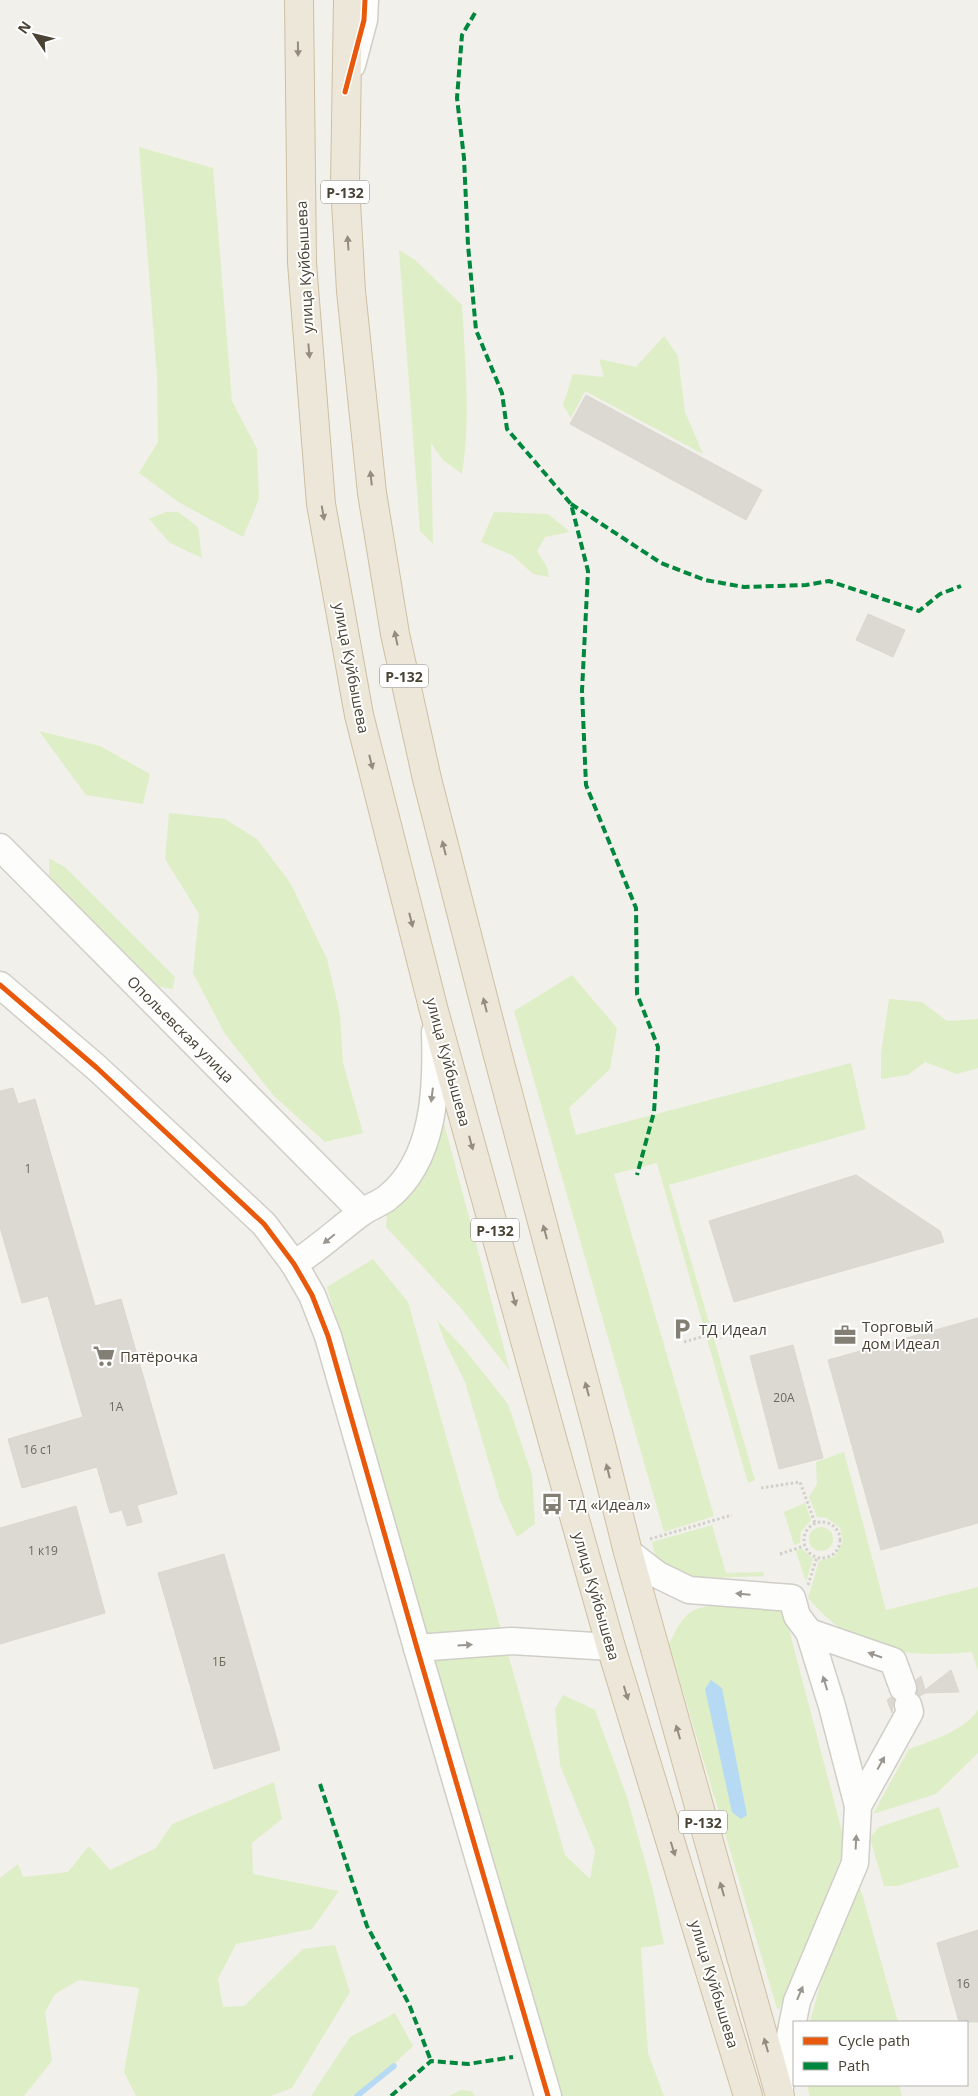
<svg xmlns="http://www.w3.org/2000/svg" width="978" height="2096" viewBox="0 0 978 2096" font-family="'Open Sans',sans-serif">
	<rect width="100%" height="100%" fill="#f2f0ea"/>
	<g fill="#deefc7">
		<polygon points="139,147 213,168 232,401 257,449 259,499 243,537 180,503 139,473 158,442 157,376"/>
		<path d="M 399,250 L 415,260 L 462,305 C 465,361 471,418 462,474 L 443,460 L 431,443 L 433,544 L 420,531 Z"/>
		<polygon points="664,336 678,356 685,412 703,454 585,391 571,418 563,405 573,374 604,377 599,359 636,367"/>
		<polygon points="166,512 178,512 198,527 202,558 170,543 149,519"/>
		<polygon points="494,512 548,514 570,532 545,537 537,551 547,567 549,577 533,574 512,555 481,542"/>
		<polygon points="39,731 100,746 150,774 143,804 86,795"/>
		<polygon points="169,813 225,819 257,839 291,884 327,959 340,1014 343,1063 363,1133 325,1142 274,1096 225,1034 193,973 199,914 165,859"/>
		<polygon points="49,858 66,868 175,977 173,989 160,987 49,877"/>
		<polygon points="572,975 617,1028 610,1069 569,1108 576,1135 851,1063 866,1129 669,1185 755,1480 748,1483 657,1163 614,1174 714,1516 664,1532 514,1011"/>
		<polygon points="889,999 922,1002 947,1021 978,1019 978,1068 957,1074 925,1062 908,1075 881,1079 881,1053"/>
		<path d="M 441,1112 L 510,1371 L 461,1308 L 386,1227 L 387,1211 C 427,1188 439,1156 441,1112 Z"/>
		<polygon points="373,1259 408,1302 565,1855 590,1879 595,1851 560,1765 555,1709 563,1695 595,1710 627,1797 653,1890 664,1944 641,1948 648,2053 664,2096 555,2096 493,1896 327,1287"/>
		<polygon points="437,1320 466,1351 508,1404 532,1475 535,1524 517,1537 500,1500 465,1382 445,1342"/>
		<path d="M 844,1452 L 886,1610 L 978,1587 L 978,1671 L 972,1652 C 904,1658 855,1653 808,1598 L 819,1561 L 834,1557 L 843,1542 L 840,1528 L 827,1518 L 817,1517 L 809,1497 L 817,1484 L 816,1462 Z"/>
		<polygon points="805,1503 811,1520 801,1532 800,1543 794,1545 784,1512"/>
		<polygon points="712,1525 726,1573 763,1572 764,1576 682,1579 657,1564 652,1542"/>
		<circle cx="821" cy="1539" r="12"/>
		<polygon points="801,1548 813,1559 806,1582 796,1551"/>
		<path d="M 762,1604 L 785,1614 L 846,1847 L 780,2008 L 777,2009 L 669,1644 C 674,1634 679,1622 688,1614 C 703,1601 742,1604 762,1604 Z"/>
		<path d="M 978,1709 L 978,1753 L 936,1794 L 873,1814 L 909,1749 C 929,1742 968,1729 978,1709 Z"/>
		<polygon points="274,1782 282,1819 252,1843 253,1874 339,1891 312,1929 236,1944 218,1979 223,2007 244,2006 303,1949 335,1945 350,1992 292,2088 271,2096 136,2096 124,2072 139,1988 79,1980 55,1994 45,2012 52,2061 24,2096 0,2096 0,1878 18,1864 23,1877 68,1872 89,1846 110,1870 156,1848 172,1824"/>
		<polygon points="939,1807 959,1867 898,1886 884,1886 870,1838 879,1827"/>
		<polygon points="854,1889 861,1890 898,2022 810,2022 823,1974"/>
		<polygon points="395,2013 413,2046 360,2096 311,2096 350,2037"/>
		<polygon points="807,2085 899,2085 902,2096 810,2096"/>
		<polygon points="461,2090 471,2091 475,2096 449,2096"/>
	</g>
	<polygon fill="#b6d9f4" points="711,1680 722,1688 747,1815 741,1819 732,1812 705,1689"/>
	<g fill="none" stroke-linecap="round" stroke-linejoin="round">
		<polyline stroke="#b6d9f4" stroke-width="5.5" points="357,2096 394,2066"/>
	</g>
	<g fill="#dcd9d2" stroke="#dad7d0">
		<polygon points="586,395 762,490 746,520 570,424"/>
		<polygon points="868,614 905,630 893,657 856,640"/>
		<polygon points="13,1088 18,1104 35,1099 95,1306 121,1299 177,1494 137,1505 142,1522 127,1526 122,1510 110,1513 97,1467 22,1488 8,1439 83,1417 48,1296 22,1303 0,1227 0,1091"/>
		<polygon points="856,1175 940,1231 944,1242 734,1302 709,1221"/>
		<polygon points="978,1318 978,1523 881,1550 828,1360"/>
		<polygon points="793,1345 823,1458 779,1469 750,1356"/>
		<polygon points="76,1506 105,1613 0,1644 0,1528"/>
		<polygon points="224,1554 280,1750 214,1769 158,1573"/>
		<polygon points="951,1670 959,1692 925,1693 920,1696 917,1693 916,1680 921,1676 925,1690"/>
		<polygon points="891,1697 894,1700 892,1713 887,1700"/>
		<polygon points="978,1930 978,2022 959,2022 937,1943"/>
	</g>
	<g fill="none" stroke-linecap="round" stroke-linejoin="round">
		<g stroke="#d0cec7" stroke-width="29">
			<g id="minor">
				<polyline points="352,65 364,20 365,0"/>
				<polyline points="0,847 362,1212"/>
				<polyline points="0,985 97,1068 264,1224 294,1264 312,1295 328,1336 417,1648 548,2096"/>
				<path d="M 294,1264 C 318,1249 338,1230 361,1213 C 369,1207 379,1204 387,1198 C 435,1160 437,1088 435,1032"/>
				<polyline points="628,1552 658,1575 689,1590 792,1598 797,1616 809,1632 832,1706 858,1806 855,1863 797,2001 779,2092"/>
				<polyline points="809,1632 893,1661 903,1688"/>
				<polyline points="417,1648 512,1641 611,1647"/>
				<polyline points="858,1806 910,1712 908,1705"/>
			</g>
		</g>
		<g stroke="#cdbfa2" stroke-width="30">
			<g id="highway">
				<polyline points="299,0 302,263 321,504 359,715 434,1011 555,1449 611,1647 748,2096"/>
				<polyline points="348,0 345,184 351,291 372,493 395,634 427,779 497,1052 599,1436 628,1552 780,2096"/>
			</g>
		</g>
		<g stroke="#d2d0ca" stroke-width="3" stroke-dasharray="2.5 2.5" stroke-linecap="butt">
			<polyline points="684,1342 715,1333 721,1339"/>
			<polyline points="761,1488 800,1482 815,1523"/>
			<circle cx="822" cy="1540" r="18"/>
			<polyline points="650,1539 732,1515"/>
			<polyline points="780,1554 804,1546"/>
			<polyline points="808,1585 817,1557"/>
		</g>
		<use href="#minor" stroke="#fdfdfc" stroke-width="26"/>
		<use href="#highway" stroke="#ede7d9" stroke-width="28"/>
		<g stroke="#00873e" stroke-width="4" stroke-dasharray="8 4" stroke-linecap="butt">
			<polyline points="475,13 462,35 457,98 464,158 468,245 476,330 502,393 507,429 571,504 588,571 582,691 586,785 636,908 637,994 658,1047 654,1112 637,1175"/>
			<polyline points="571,504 661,563 705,580 744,587 806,585 829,581 919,611 940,594 961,586"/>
			<polyline points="320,1784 367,1926 409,2004 431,2061"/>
			<polyline points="391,2096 431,2061 468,2064 513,2057"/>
		</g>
		<g stroke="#fff" stroke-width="8">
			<g id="cycleway">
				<polyline points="345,92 364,20 365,0"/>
				<polyline points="0,985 97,1068 264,1224 294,1264 312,1295 328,1336 417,1648 548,2096"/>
			</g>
		</g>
		<use href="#cycleway" stroke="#e8590c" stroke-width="5"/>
	</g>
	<defs><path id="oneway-solid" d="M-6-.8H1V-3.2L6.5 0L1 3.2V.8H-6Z" transform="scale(1.25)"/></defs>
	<g fill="#938c7f">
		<use href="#oneway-solid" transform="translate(298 49) rotate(89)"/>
		<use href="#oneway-solid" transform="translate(348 243) rotate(-94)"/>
		<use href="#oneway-solid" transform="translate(309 351) rotate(85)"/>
		<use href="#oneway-solid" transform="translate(371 478) rotate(-96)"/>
		<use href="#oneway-solid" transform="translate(323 513) rotate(80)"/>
		<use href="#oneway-solid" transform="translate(396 638) rotate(-102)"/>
		<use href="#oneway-solid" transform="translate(371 762) rotate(76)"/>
		<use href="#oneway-solid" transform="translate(444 848) rotate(-104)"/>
		<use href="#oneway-solid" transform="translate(411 920) rotate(76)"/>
		<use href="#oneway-solid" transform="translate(485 1005) rotate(-104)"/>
		<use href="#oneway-solid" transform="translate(471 1143) rotate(75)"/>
		<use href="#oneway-solid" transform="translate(545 1232) rotate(-105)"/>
		<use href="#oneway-solid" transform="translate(514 1299) rotate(75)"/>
		<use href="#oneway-solid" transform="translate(587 1389) rotate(-105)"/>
		<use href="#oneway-solid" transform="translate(608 1471) rotate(-104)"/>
		<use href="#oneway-solid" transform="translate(626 1693) rotate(73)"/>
		<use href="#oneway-solid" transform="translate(678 1732) rotate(-106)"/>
		<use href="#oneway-solid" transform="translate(673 1849) rotate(73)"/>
		<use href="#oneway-solid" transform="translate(722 1889) rotate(-106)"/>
		<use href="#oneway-solid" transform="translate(766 2045) rotate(-106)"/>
	</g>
	<g fill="#9a968f">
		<use href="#oneway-solid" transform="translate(432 1095) rotate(97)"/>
		<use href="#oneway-solid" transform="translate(329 1239) rotate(141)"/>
		<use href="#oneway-solid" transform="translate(743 1594) rotate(-175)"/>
		<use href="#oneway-solid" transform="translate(465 1645) rotate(-4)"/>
		<use href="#oneway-solid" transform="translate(875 1655) rotate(-161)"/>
		<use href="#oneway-solid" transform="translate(825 1683) rotate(-107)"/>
		<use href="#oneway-solid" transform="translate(881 1763) rotate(-61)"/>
		<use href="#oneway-solid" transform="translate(856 1842) rotate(-87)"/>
		<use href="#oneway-solid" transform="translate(800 1993) rotate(-67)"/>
	</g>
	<defs>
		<g id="parking-bare" transform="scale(1.725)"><path d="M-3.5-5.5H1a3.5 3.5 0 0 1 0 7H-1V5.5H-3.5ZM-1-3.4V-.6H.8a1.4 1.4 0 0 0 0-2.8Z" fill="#847f74" stroke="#fff" stroke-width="2.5" paint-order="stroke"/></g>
		<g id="office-bare" transform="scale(1.725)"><path d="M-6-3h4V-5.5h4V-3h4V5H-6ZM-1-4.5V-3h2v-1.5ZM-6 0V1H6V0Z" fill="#847f74" stroke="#fff" stroke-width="2.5" paint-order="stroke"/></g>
		<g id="supermarket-bare" transform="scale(1.725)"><path d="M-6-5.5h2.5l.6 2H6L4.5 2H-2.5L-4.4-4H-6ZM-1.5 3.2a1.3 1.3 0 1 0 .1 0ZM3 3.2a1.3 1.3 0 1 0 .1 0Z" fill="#847f74" stroke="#fff" stroke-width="2.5" paint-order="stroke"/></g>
		<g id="bus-bare" transform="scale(1.725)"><path d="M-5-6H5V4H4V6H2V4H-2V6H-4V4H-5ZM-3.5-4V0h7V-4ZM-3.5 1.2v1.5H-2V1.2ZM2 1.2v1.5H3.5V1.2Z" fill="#847f74" stroke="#fff" stroke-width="2.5" paint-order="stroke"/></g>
	</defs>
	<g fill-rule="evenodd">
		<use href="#parking-bare" x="682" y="1329"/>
		<use href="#office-bare" x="845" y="1335"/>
		<use href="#supermarket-bare" x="104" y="1356"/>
		<use href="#bus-bare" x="552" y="1504"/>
	</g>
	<g text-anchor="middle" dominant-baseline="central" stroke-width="4" stroke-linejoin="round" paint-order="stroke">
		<g font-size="12" fill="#6e685d">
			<text x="28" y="1168">1</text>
			<text x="784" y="1397">20А</text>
			<text x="116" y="1406">1А</text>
			<text x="38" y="1449">16 с1</text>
			<text x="43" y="1550">1 к19</text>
			<text x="219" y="1661">1Б</text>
			<text x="963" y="1983">16</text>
		</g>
		<g fill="#fff" stroke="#807b72" stroke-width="1">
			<rect x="321" y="180.5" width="48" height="23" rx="4"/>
			<rect x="380" y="664.5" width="48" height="23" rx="4"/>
			<rect x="471" y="1218.5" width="48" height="23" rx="4"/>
			<rect x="679" y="1810.5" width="48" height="23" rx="4"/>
		</g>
		<g font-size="14" font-weight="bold" fill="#494235">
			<text x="345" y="192">Р-132</text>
			<text x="404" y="676">Р-132</text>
			<text x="495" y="1230">Р-132</text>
			<text x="703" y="1822">Р-132</text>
		</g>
		<g font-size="15" fill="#494235" stroke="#fff">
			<text transform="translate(304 267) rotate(-93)">улица Куйбышева</text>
			<text transform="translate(352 668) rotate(79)">улица Куйбышева</text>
			<text transform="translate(181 1029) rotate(45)">Опольевская улица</text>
			<text transform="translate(449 1062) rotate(75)">улица Куйбышева</text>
			<text transform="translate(597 1596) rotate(74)">улица Куйбышева</text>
			<text transform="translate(715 1984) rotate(73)">улица Куйбышева</text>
		</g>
		<g font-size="15" fill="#494235" stroke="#fff" text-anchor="start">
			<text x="862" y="1326">Торговый<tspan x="862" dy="17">дом Идеал</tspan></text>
			<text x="699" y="1329">ТД Идеал</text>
			<text x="120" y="1356">Пятёрочка</text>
			<text x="568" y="1504">ТД «Идеал»</text>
		</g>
	</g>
	<rect x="793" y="2021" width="175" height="65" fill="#ffffff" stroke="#b6b3ae"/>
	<rect x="803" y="2037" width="25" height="8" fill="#e8590c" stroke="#b6b3ae"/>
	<text x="838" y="2046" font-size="15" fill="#494235">Cycle path</text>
	<rect x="803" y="2062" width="25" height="8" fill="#00873e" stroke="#b6b3ae"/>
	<text x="838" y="2071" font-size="15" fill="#494235">Path</text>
	<g transform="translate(35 35) rotate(305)" stroke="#ffffff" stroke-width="4" paint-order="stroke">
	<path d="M0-4L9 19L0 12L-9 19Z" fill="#494235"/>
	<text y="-8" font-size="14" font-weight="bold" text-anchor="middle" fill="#494235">N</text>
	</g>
</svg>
